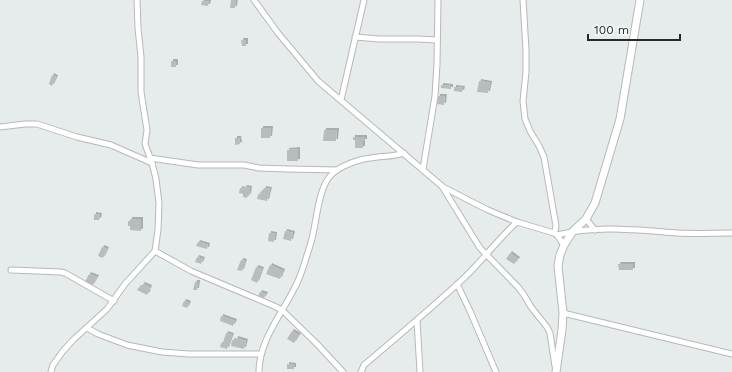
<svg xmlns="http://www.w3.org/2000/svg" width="732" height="372" viewBox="0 0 732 372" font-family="'Work Sans',sans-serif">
	<defs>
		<filter id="shadow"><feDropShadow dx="2" dy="-2" stdDeviation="0" flood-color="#0004"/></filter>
	</defs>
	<rect width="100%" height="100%" fill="#e6ebeb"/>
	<g fill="#b8bcbd" filter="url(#shadow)">
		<polygon points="231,0 236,0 235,8 230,8"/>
		<polygon points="202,1 209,2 208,6 201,5"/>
		<polygon points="241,40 246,40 246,46 242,46"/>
		<rect x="171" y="61" width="5" height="6"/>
		<polygon points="52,75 56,77 52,86 49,84"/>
		<polygon points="479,81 490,83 488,93 477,92"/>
		<polygon points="441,85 451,86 451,89 441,88"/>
		<polygon points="454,87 463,88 462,92 454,91"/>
		<polygon points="438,96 445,96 444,105 437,104"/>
		<polygon points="261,128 271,128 270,138 261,138"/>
		<polygon points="324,130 337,130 336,141 323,141"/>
		<polygon points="353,137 365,137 365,141 363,141 363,148 355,148 355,140 353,140"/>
		<polygon points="235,138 239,138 240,144 235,145"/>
		<polygon points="298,149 298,161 287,161 287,150"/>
		<polygon points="245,187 250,188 249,196 248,195 247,198 243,197 243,194 239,193 240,188 244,189"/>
		<polygon points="264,188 270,189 267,201 257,199 258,194 260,195 261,191 263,191"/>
		<polygon points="94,214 100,215 99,220 94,220"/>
		<polygon points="130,219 141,219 141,231 130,230 130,226 128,226 128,221 130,221"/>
		<polygon points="285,231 293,233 291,241 283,239"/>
		<polygon points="269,233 275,234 274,242 268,241"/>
		<polygon points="198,242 208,245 207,249 196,246"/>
		<polygon points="102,247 107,249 103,258 98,256"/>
		<polygon points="510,253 518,259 514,264 506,259"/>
		<polygon points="197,257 203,259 201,264 195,262"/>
		<polygon points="241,260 245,261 242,271 237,270"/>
		<polygon points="618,264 633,264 633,270 619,270"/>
		<polygon points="270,265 283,271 280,279 266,274"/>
		<polygon points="256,267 262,269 257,283 251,280"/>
		<polygon points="89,274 97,277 92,286 85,282"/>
		<polygon points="195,282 198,282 197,290 193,290"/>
		<polygon points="143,284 150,287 149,290 141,287"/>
		<polygon points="139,287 149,291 147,295 137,290"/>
		<polygon points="260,292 266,294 264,298 258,296"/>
		<polygon points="184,301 189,303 187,308 182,306"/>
		<polygon points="221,316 235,321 233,326 220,321"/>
		<polygon points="292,331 299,335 294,343 287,339"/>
		<polygon points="226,333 232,335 227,349 220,347 221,343 223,343"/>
		<polygon points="236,338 246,341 244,349 231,346 232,340 235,341"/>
		<polygon points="287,364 294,365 294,369 287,369"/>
	</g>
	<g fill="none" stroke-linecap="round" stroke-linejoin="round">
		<g stroke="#b5b9ba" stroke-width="7">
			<g id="street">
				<polyline points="254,0 278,33 318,81 443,187 488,210 517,222 554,233 557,235 564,245"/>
				<polyline points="523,0 526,50 526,72 523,101 525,119 530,131 539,146 544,157 556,226 555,231 554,233"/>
				<polyline points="355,37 379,39 418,39 437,40"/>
				<polyline points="341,100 364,0"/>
				<polyline points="0,127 25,124 37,124 77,137 111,145 152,163"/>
				<polyline points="150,158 198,165 244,165 259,168 288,169 337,170"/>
				<polyline points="423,169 435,96 437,64 438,0"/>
				<polyline points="443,188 480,248 518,287 524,295 531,307 547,327 550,333 551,340 555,366"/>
				<polyline points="586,219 595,230"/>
				<path d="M 557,235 C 597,225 636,230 677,233 C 695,234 714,233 732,233"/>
				<polyline points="155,251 191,271 274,306 282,310 317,344 343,372"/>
				<polyline points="11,270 61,272 65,273 114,301"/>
				<polyline points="457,284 470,311 496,372"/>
				<polyline points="563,313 732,354"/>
				<polyline points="417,320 420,372"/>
				<polyline points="87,328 98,334 127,345 162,352 189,354 261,354"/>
				<polyline points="51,372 53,365 63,351 73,340 107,309 125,284 155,251 158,230 159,203 156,179 152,163 145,144 147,130 141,92 141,57 138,28 137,0"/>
				<path d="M 259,372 C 259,341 281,315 294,289 C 301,277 304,264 308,252 C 310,246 312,240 313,234 C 317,217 319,186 332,174 C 340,166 359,159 371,158 C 382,156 393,157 404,153"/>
				<path d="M 361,372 L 364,365 C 398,336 432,308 464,278 C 483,260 498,239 517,222"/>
			</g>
		</g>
		<g stroke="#b5b9ba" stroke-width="9">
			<polyline id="secondary" points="556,372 562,330 563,313 558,266 560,255 564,245 573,231 586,219 595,203 620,119 640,0"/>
		</g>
		<use href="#street" stroke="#fff" stroke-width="5"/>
		<use href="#secondary" stroke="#fff" stroke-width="7"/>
	</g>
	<path d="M588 34v6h92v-6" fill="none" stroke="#272929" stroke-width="2"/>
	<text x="594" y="34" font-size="12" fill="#272929" stroke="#f4f8f8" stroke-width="3" paint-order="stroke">100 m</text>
</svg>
